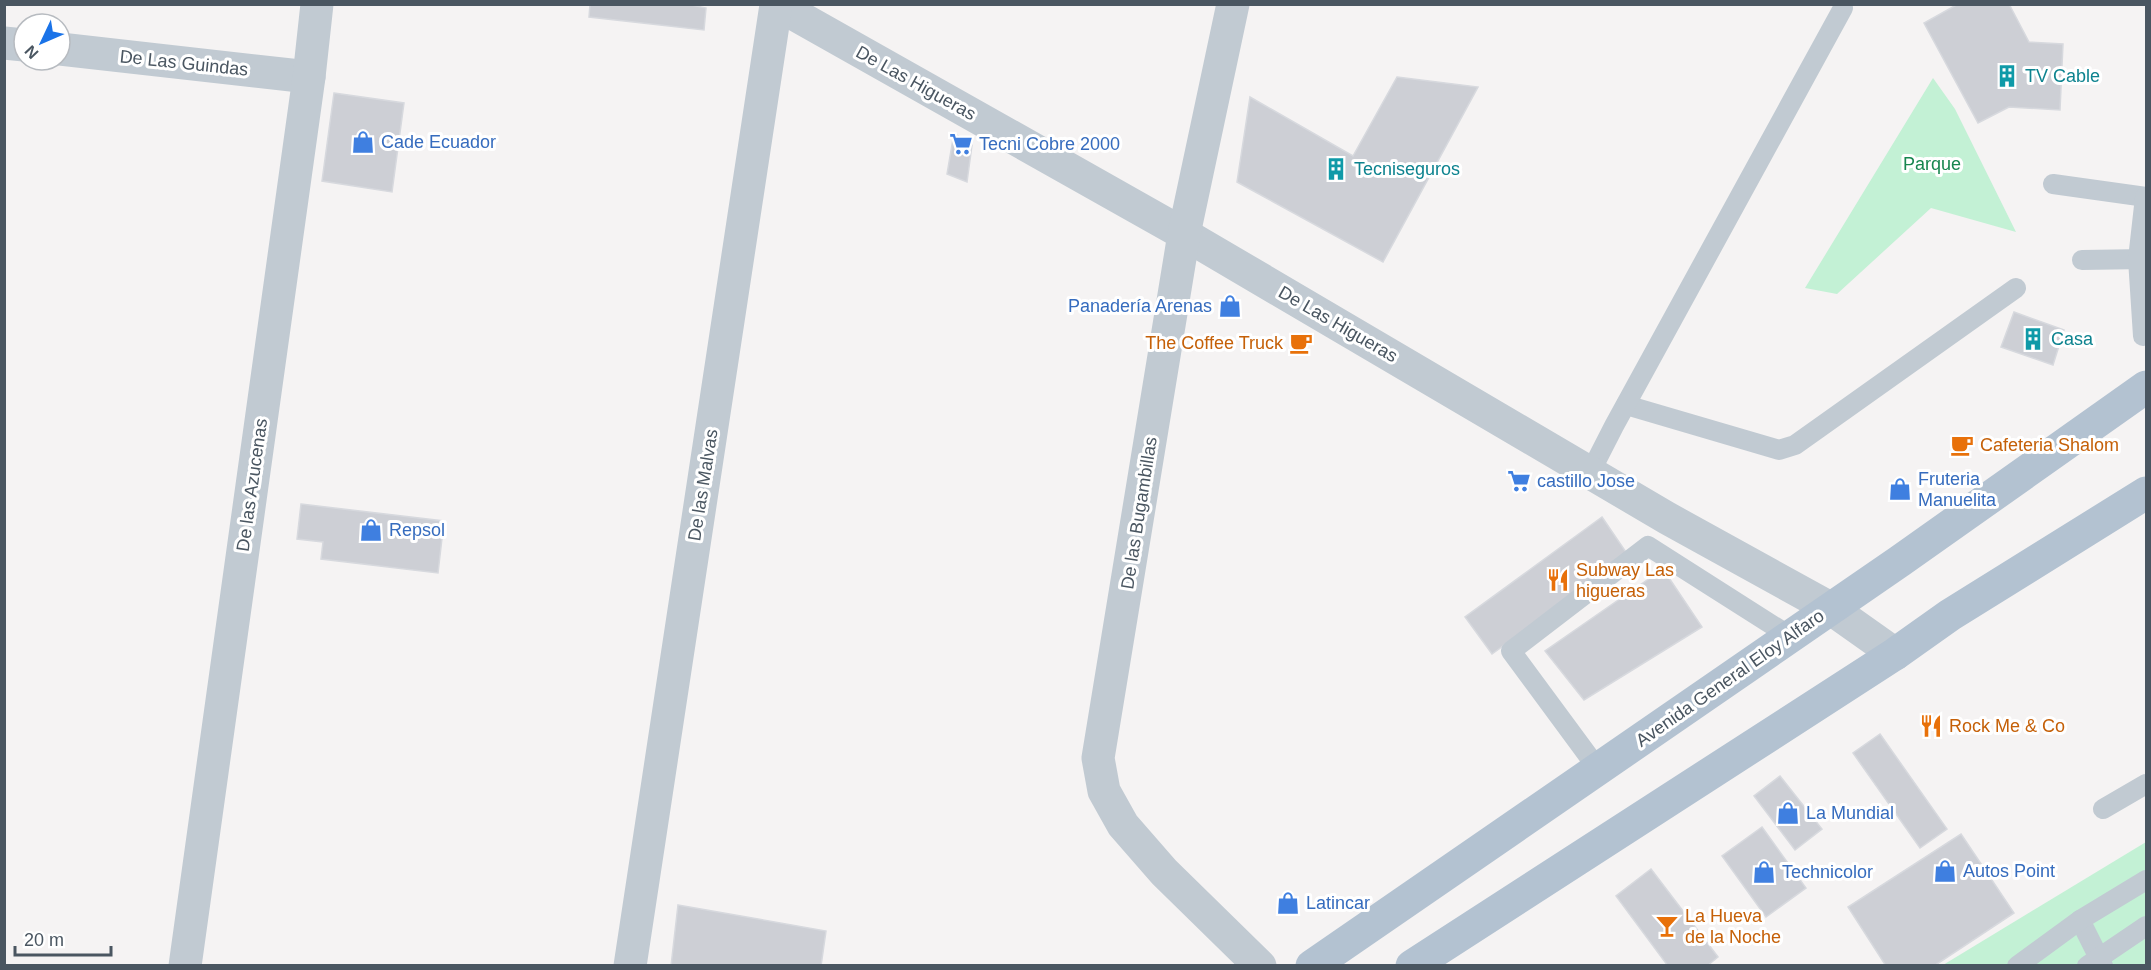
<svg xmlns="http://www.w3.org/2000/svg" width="2151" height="970" viewBox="0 0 2151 970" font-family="Helvetica,sans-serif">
	<rect width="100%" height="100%" fill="#f5f3f3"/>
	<g fill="#c3f1d5">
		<polygon points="1933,78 1955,109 2016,232 1931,208 1837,294 1805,288"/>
		<polygon points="2146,842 2146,965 1943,965"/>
	</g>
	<g fill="#cdcfd5" stroke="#d7d9de" stroke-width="1.5">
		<polygon points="590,4 687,4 706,8 704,30 589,17"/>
		<polygon points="1958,4 2009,4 2029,42 2063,44 2060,110 2009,107 1978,123 1924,23"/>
		<polygon points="1397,77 1478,87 1383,262 1237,182 1250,97 1353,156"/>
		<polygon points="334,93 404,103 392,192 322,181"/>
		<polygon points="954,133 972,145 967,182 947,174"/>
		<polygon points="2014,312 2064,330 2053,365 2001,347"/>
		<polygon points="301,504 444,521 438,573 321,559 323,542 297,539"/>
		<polygon points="1602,517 1628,555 1492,654 1465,617"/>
		<polygon points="1663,569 1702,627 1584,700 1545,651"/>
		<polygon points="1880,734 1947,829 1920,848 1853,753"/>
		<polygon points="1780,776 1822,829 1795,850 1754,796"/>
		<polygon points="1762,827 1806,888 1766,917 1722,856"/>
		<polygon points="1961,834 2014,913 1934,966 1886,966 1848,907"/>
		<polygon points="1651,869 1718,957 1707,966 1668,966 1616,896"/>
		<polygon points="678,905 826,931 821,966 671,966"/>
	</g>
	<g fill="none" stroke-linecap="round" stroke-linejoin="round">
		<g stroke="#c1cad2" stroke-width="20">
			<polyline points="2053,184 2146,197"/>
			<polyline points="2082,260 2146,259"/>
			<polyline points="2143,336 2138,259 2145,197"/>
			<polyline points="1626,405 1779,450 1795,445 2016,288"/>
			<polyline points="1590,473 1614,426 1843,8"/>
			<polyline points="1598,769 1511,651 1648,546 1791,637"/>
			<polyline points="2103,809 2146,784"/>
			<polyline points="2080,920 2103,966"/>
			<polyline points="2017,966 2080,920 2146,880"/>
			<polyline points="2087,966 2146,926"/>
		</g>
		<g stroke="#c1cad2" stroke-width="33">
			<polyline points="776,4 1184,234 1667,518 1830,608 1895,654"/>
			<polyline points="1233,4 1184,234 1098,758 1104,791 1123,825 1164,872 1260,966"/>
			<polyline points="4,43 24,45"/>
			<polyline points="60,49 309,77"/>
			<polyline points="185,966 309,77 317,4"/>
			<polyline points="630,966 776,5"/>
		</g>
		<g stroke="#b3c2d1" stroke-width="33">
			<polyline points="1312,966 1900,561 2146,387"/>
			<polyline points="1412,966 1895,654 1950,615 2146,493"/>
		</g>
	</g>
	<defs>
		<g id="building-bare" transform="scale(1.8)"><path d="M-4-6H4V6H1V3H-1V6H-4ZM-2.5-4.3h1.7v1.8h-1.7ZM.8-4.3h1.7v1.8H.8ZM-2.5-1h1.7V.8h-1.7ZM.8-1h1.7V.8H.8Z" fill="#0f9aa8" stroke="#fff" stroke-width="2.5" paint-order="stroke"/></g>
		<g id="shop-bare" transform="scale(1.8)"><path d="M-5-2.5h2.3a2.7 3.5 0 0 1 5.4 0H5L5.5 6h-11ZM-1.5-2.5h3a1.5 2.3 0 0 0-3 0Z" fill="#3f7fe0" stroke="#fff" stroke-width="2.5" paint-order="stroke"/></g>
		<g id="supermarket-bare" transform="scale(1.8)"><path d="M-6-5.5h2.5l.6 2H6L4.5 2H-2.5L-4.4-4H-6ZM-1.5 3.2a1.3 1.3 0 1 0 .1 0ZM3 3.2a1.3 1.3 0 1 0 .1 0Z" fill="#3f7fe0" stroke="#fff" stroke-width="2.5" paint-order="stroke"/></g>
		<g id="cafe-bare" transform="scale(1.8)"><path d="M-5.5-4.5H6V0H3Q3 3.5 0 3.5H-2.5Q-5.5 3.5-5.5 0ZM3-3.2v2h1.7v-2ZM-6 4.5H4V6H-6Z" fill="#e8710a" stroke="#fff" stroke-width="2.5" paint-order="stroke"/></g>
		<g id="restaurant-bare" transform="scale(1.8)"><path d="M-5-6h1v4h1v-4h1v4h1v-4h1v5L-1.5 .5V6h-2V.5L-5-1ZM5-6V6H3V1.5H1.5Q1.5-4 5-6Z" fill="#e8710a" stroke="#fff" stroke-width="2.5" paint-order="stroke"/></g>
		<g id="bar-bare" transform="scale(1.8)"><path d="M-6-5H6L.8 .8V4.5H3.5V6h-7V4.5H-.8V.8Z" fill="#e8710a" stroke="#fff" stroke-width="2.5" paint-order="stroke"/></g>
	</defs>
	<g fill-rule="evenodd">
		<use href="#building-bare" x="2007" y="76"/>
		<use href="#shop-bare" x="363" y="142"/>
		<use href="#supermarket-bare" x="961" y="144"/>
		<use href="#building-bare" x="1336" y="169"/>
		<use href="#shop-bare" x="1230" y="306"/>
		<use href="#building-bare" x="2033" y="339"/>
		<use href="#cafe-bare" x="1301" y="343"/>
		<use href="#cafe-bare" x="1962" y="445"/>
		<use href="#supermarket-bare" x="1519" y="481"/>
		<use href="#shop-bare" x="1900" y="489"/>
		<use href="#shop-bare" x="371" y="530"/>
		<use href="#restaurant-bare" x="1558" y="580"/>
		<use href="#restaurant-bare" x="1931" y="726"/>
		<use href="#shop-bare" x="1788" y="813"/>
		<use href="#shop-bare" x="1945" y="871"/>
		<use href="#shop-bare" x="1764" y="872"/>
		<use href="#shop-bare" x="1288" y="903"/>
		<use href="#bar-bare" x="1667" y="926"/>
	</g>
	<g text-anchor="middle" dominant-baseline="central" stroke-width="6" stroke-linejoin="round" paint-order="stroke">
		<g font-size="18" fill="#4a5661" stroke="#fff">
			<text transform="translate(184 63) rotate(6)">De Las Guindas</text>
			<text transform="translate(916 83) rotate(29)">De Las Higueras</text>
			<text transform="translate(1338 324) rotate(30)">De Las Higueras</text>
			<text transform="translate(252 485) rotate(-82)">De las Azucenas</text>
			<text transform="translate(703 485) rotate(-81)">De las Malvas</text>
			<text transform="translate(1139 513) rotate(-81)">De las Bugambillas</text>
			<text transform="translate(1730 678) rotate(-35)">Avenida General Eloy Alfaro</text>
		</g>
		<g font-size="18" fill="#0d838f" stroke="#fff" text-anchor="start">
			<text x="2025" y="76">TV Cable</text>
			<text x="1354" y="169">Tecniseguros</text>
			<text x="2051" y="339">Casa</text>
		</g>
		<g font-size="18" fill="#366cbe" stroke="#fff" text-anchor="start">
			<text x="381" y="142">Cade Ecuador</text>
			<text x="979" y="144">Tecni Cobre 2000</text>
			<text x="1212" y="306" text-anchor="end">Panadería Arenas</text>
			<text x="1918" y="479">Fruteria<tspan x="1918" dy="21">Manuelita</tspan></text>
			<text x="1537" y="481">castillo Jose</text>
			<text x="389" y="530">Repsol</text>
			<text x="1806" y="813">La Mundial</text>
			<text x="1963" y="871">Autos Point</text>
			<text x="1782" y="872">Technicolor</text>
			<text x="1306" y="903">Latincar</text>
		</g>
		<g font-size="18" fill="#17864f" stroke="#fff">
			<text x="1932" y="164">Parque</text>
		</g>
		<g font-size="18" fill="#c56008" stroke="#fff" text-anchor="start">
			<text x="1283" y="343" text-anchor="end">The Coffee Truck</text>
			<text x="1980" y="445">Cafeteria Shalom</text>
			<text x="1576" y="570">Subway Las<tspan x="1576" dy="21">higueras</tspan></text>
			<text x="1949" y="726">Rock Me &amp; Co</text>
			<text x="1685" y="916">La Hueva<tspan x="1685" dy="21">de la Noche</tspan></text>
		</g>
	</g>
	<rect width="2151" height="970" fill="none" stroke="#4a5661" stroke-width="12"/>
	<g transform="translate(42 42) rotate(226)"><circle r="28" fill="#ffffff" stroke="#b7bbc0" stroke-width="1.5"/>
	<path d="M0-4.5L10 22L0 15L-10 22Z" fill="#1a73e8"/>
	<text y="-9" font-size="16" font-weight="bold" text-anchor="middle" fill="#4a5661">N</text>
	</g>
	<path d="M15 946v9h96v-9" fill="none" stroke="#4a5661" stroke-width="3"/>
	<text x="24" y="946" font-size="18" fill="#4a5661" stroke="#ffffff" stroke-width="4.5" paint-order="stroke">20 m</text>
</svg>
